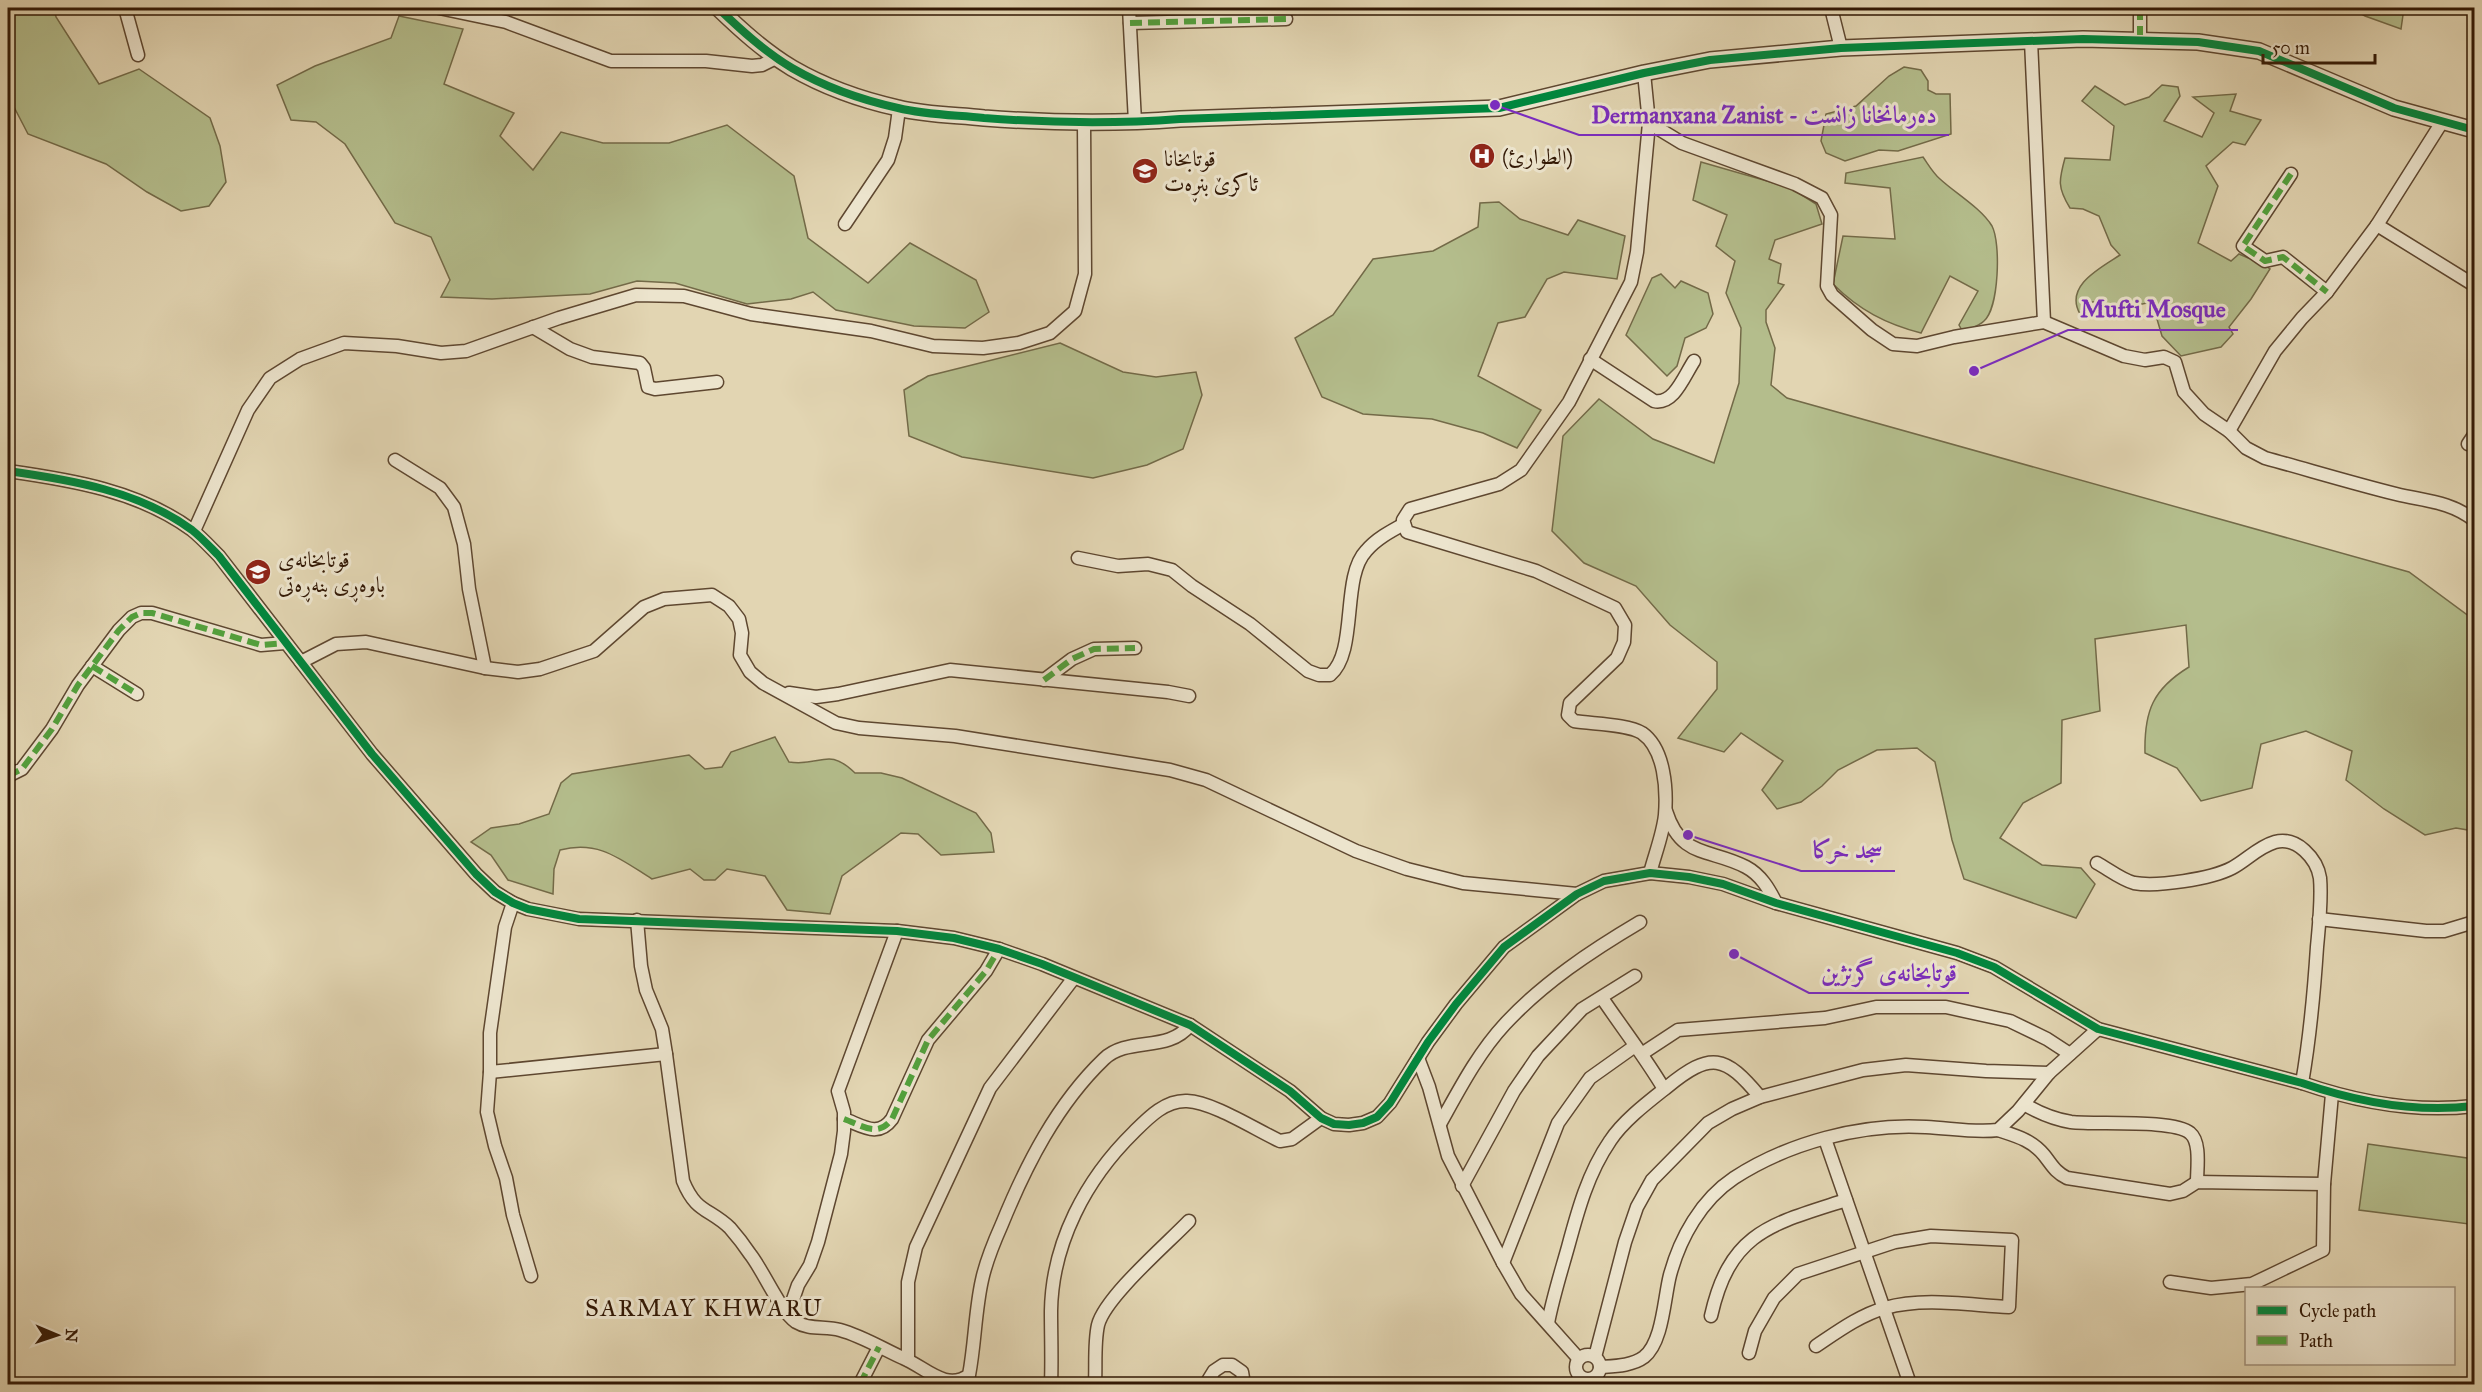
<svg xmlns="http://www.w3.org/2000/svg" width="2482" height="1392" viewBox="0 0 2482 1392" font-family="'IM FELL Great Primer',Amiri,serif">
	<rect width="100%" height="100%" fill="#e2d5b2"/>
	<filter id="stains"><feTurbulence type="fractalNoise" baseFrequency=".00333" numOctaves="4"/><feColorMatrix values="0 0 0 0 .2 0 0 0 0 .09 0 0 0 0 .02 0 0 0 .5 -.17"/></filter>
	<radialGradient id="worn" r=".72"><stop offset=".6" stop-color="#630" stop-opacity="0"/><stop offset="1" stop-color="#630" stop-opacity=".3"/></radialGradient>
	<g fill="#b4bd8c" stroke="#736a48" stroke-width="1.5">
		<polygon points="8,8 54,8 56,17 99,84 139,69 210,118 220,146 226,182 209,206 181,211 147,192 106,164 28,134 14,107 8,104"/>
		<polygon points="2351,8 2404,8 2401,29 2365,16"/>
		<polygon points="399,16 463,29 444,84 514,113 500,136 533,170 561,132 603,143 669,143 727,125 794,176 808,238 868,283 910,243 976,280 989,312 965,328 914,326 836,310 813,292 791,299 747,304 675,283 637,281 590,294 492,299 441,297 450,280 431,237 395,223 345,144 316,122 291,120 277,85 315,66 391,38"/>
		<polygon points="1904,67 1921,70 1928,81 1928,90 1936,94 1950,94 1951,134 1898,151 1879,150 1845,161 1826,153 1821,141 1826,114 1856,106 1889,76"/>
		<path d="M 2162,85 L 2178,87 L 2180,96 L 2164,121 L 2202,137 L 2214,113 L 2193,97 L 2236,94 L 2230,111 L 2261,120 L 2245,145 L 2233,142 L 2206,166 L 2218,186 L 2198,243 L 2231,261 L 2239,254 L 2248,258 L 2252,255 L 2270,269 L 2251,299 L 2229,327 L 2233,334 L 2221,347 L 2181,356 L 2162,336 L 2152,302 L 2117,309 L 2100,302 L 2091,302 L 2080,314 C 2064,286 2100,268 2120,255 L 2111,245 L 2099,216 L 2083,209 L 2070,208 C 2057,187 2059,180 2065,158 L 2110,160 L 2114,126 L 2082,101 L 2095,86 L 2125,105 L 2149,97 Z"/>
		<path d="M 1923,157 C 1928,164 1933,173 1940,179 C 1955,193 1981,208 1992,226 C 2001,243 1999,308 1984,321 C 1979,326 1969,329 1963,332 L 1959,325 L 1978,291 L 1950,276 L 1921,333 C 1886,324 1859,310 1833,284 L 1843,236 L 1895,239 L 1890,188 L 1845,183 L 1846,173 Z"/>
		<path d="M 1701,162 L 1791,188 L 1816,204 L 1822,224 L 1775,240 L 1769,259 L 1781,264 L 1778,283 L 1784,285 L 1766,310 L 1766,322 L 1775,348 L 1771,385 L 1787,398 L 2409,572 L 2474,620 L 2474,831 L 2456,828 L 2425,835 L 2384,809 L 2346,780 L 2352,751 L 2306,731 L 2261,744 L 2252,788 L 2201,801 L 2177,768 L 2145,753 C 2144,711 2153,689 2189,667 L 2186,625 L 2095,639 L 2100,711 L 2062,720 L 2061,783 L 2023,803 L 2000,838 L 2042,865 L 2081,868 L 2095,884 L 2076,918 L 1964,879 L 1952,840 L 1935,762 L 1917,748 L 1877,750 L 1838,770 L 1822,786 L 1801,802 L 1777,809 L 1762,790 L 1783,761 L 1741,733 L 1724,752 L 1678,738 L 1717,689 L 1717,662 L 1670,625 L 1636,586 L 1584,563 L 1552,531 L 1563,436 L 1599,399 L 1653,439 L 1714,463 L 1739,383 L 1741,328 L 1726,293 L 1735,261 L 1716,246 L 1727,215 L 1693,200 Z"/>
		<polygon points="1499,202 1520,219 1568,235 1578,220 1625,236 1617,279 1564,272 1547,279 1525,317 1498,323 1478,376 1541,410 1517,448 1483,433 1432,419 1363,414 1322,397 1295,338 1333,315 1373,259 1433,251 1478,227 1480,203"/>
		<polygon points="1661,274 1675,288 1681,281 1708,293 1713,314 1706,328 1685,338 1677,366 1667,376 1626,335 1652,278"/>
		<polygon points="1060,343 1123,372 1156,377 1196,372 1202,395 1183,449 1147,465 1093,478 962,457 909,436 904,390 928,376"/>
		<path d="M 775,737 L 789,762 C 822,767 827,746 855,773 L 881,773 L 902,778 L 976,813 L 991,833 L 994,852 L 941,855 L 918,834 L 901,833 L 842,876 L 830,914 L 787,910 L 765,876 L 727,869 L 715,880 L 704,880 L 690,869 L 652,879 C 620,859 599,840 560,850 L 554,869 L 553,894 L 508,880 L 491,855 L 471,842 L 491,828 L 519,824 L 549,814 L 561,783 L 572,774 L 689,755 L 705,769 L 722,767 L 731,752 Z"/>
		<polygon points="2368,1144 2474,1159 2474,1187 2469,1224 2359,1210"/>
	</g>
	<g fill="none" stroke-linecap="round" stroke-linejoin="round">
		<g stroke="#5e4730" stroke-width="15">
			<g id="minor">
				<polyline points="125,8 138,55"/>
				<polyline points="439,8 506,22 611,61 706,61 752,66 762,65 776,58"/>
				<polyline points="1129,8 1135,122"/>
				<polyline points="1831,8 1841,48"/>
				<polyline points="2140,8 2140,41"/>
				<polyline points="1130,23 1286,19"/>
				<polyline points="2031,41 2044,322"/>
				<path d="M 1644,73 L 1649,123 L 1637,252 L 1631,282 L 1569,402 L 1521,470 L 1499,484 L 1410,509 L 1403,520 L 1407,532 L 1536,571 L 1615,608 L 1625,625 L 1624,642 L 1617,658 L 1570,703 L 1568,715 L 1574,721 C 1592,724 1628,724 1642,733 C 1665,749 1667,790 1665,815 C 1663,834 1655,854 1650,873"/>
				<polyline points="1649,123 1682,143 1795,184 1822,198 1831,215 1827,286 1832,295 1872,330 1893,344 1917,346 1954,337 2044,322 2124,356 2145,360 2164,357 2175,362 2184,392 2204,414 2229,431 2275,351 2302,318 2327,292 2377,225 2442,122"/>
				<polyline points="2291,174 2243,246 2265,261 2283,257 2327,292"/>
				<polyline points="845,224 888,160 895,138 899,109"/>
				<polyline points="2377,225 2474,285"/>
				<polyline points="533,327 570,349 592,357 640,363 644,368 648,387 655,389 717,382"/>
				<path d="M 1590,359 L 1654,401 C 1674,405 1684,376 1694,361"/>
				<path d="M 2229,431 L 2246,448 L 2265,458 C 2309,470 2352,483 2396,494 C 2424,501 2450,501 2474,520"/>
				<polyline points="2468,444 2474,435"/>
				<polyline points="395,460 440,488 454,507 464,544 469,589 485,668"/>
				<path d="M 8,471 C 72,480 139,491 192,530 C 202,538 211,548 219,556 L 372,754 L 476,874 L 495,892 L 513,903 L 528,909 L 579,919 L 897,931 L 954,938 L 999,949 L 1042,964 L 1190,1025 L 1290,1091 L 1321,1118 L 1334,1124 L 1349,1125 L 1363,1123 L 1377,1117 L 1390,1103 L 1428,1042 L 1456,1004 L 1504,947 L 1577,894 L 1604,881 L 1650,873 L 1689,877 L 1723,884 L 1776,903 L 1957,953 L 1994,967 L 2098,1029 L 2302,1083 C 2357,1102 2416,1113 2474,1106"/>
				<polyline points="194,531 248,410 270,378 300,359 344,343 397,346 441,353 466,351 559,318 636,295 684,296 751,314 871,331 933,346 983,348 1019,343 1050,333 1075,311 1085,274 1084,123"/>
				<path d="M 1078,558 L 1118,566 L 1148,564 L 1172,570 L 1192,586 L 1250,624 L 1308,671 L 1319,675 L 1330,675 C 1358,652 1341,577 1366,551 C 1376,539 1391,531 1404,524"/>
				<polyline points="301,662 336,644 366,642 485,668 518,672 540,669 594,651 644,607 664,599 712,595 729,606 739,619 742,633 740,655 750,672 763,683 836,723 859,728 955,736 1170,770 1206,780 1356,851 1407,869 1463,883 1577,894"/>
				<polyline points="92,666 137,694"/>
				<polyline points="1044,680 1072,659 1094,649 1135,648"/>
				<polyline points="789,693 816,697 838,694 950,670 1168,692 1189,696"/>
				<polyline points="8,776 22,769 52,729 78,685 119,630 132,617 141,613 152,613 261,645 285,643"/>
				<path d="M 1666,811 C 1681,859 1710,848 1746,867 C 1761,875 1769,889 1776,903"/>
				<path d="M 2097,863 C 2108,869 2122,880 2134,883 C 2157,887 2211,879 2232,868 C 2247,860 2258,847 2275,842 C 2297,836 2317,859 2320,878 C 2322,900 2319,925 2317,947 C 2314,993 2310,1037 2302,1083"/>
				<polyline points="513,903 505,927 490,1033 490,1072 487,1112 495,1146 506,1178 513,1215 531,1276"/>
				<polyline points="2319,919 2426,931 2444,931 2474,922"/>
				<path d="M 637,920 L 641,966 L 646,990 L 662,1029 L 666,1054 L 683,1181 C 696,1213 709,1208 730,1228 C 737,1236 744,1245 750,1254 C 763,1270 780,1311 796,1322 C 809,1330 826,1326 840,1330 C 862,1336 883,1349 903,1358 C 925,1367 946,1392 969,1375 C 975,1344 975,1311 982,1280 C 986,1261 994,1242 1002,1224 C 1026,1165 1057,1104 1104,1059 C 1128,1036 1168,1053 1190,1025"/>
				<path d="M 1602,998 C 1623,1029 1645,1057 1664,1089"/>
				<polyline points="1643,1053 1678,1030 1825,1018 1876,1007 1946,1007 2010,1021 2047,1039 2070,1054"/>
				<polyline points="1418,1058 1429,1087 1448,1156 1503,1263 1521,1294 1579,1359"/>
				<polyline points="490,1072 666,1054"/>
				<path d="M 2024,1104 C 2039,1113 2053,1119 2071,1122 C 2095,1125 2174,1119 2190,1133 C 2201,1142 2197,1168 2197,1182"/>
				<path d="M 844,1119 C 863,1126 878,1138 892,1119 L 928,1040 L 986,971 L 999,949"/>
				<path d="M 1440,1124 C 1459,1090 1478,1053 1505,1024 C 1543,983 1591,951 1640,922"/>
				<path d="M 1998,1130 C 2016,1136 2032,1140 2044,1155 C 2052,1165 2055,1172 2067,1178 L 2170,1194 L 2183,1191 L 2197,1182 L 2324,1184"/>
				<polyline points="1825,1139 1910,1384"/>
				<polyline points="1462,1186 1514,1091 1538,1056 1582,1009 1635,976"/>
				<polyline points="1503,1263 1558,1123 1590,1078 1635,1046"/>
				<polyline points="2170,1282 2211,1288 2252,1284 2323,1250 2324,1184 2332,1094"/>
				<polyline points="788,1314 798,1285 810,1265 818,1242 841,1154 844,1131 844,1112 838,1091 897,931"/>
				<path d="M 1711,1316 C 1730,1231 1772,1224 1846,1200"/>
				<path d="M 1548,1323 C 1553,1297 1561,1272 1568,1247 C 1578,1210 1588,1173 1610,1141 C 1623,1121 1648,1102 1667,1087 C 1711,1051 1725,1055 1760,1097"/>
				<path d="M 1749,1353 L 1755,1331 L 1774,1298 L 1798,1274 L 1895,1242 L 1931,1236 L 2012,1240 L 2009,1307 C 1968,1305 1924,1297 1885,1308 C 1860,1315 1837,1332 1816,1346"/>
				<circle cx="1588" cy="1367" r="12"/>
				<polyline points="1595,1357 1625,1242 1637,1207 1652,1180 1708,1123 1732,1109 1760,1097 1863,1070 1906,1065 1986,1071 2049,1073"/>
				<polyline points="908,1360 908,1282 916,1247 990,1088 1073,979"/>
				<path d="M 1600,1367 C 1614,1366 1632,1366 1644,1357 C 1663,1342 1664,1298 1670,1275 C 1680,1238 1701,1200 1734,1178 C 1788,1143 1861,1123 1926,1127 C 1950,1128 1974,1133 1998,1130 L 2018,1111 L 2049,1073 L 2098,1029"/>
				<polyline points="860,1384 879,1347"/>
				<path d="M 1051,1384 C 1052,1360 1051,1336 1051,1311 C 1052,1243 1086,1179 1134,1132 C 1148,1118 1165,1100 1187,1101 C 1213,1102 1256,1130 1280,1141 L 1292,1139 L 1321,1118"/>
				<path d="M 1095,1384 C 1096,1365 1094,1343 1098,1325 C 1105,1297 1168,1243 1189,1221"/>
				<polyline points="1206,1384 1214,1371 1223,1365 1232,1365 1242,1372 1244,1384"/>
			</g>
		</g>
		<g stroke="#5e4730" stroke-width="18">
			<path id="tertiary" d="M 718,8 C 741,30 764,51 792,68 C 823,86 862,100 898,108 C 926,115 956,115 984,118 C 1050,123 1115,124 1180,119 L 1499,108 L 1644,73 L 1710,60 L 1841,48 L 2083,39 L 2198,42 L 2259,51 L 2394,108 L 2474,130"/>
		</g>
		<use href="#minor" stroke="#ece4cd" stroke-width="12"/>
		<use href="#tertiary" stroke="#ece4cd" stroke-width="15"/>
		<g stroke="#52a13d" stroke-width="6" stroke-dasharray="12 6" stroke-linecap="butt">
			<polyline points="2140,8 2140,41"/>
			<polyline points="1130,23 1286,19"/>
			<polyline points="2291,174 2243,246 2265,261 2283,257 2327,292"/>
			<polyline points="92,666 137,694"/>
			<polyline points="1044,680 1072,659 1094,649 1135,648"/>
			<polyline points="8,776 22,769 52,729 78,685 119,630 132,617 141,613 152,613 261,645 285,643"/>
			<path d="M 844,1119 C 863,1126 878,1138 892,1119 L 928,1040 L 986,971 L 999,949"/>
			<polyline points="860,1384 879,1347"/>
			<polyline points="953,1384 954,1382"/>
		</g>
		<g stroke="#ece4cd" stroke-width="11">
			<g id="cycleway">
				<path d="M 718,8 C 741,30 764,51 792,68 C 823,86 862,100 898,108 C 926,115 956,115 984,118 C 1050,123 1115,124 1180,119 L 1499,108 L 1644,73 L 1710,60 L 1841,48 L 2083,39 L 2198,42 L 2259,51 L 2394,108 L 2474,130"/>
				<path d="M 8,471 C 72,480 139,491 192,530 C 202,538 211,548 219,556 L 372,754 L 476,874 L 495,892 L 513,903 L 528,909 L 579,919 L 897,931 L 954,938 L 999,949 L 1042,964 L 1190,1025 L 1290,1091 L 1321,1118 L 1334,1124 L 1349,1125 L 1363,1123 L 1377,1117 L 1390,1103 L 1428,1042 L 1456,1004 L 1504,947 L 1577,894 L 1604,881 L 1650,873 L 1689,877 L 1723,884 L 1776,903 L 1957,953 L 1994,967 L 2098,1029 L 2302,1083 C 2357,1102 2416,1113 2474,1106"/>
			</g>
		</g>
		<use href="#cycleway" stroke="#00873e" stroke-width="8"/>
	</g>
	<defs>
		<g id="hospital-disc" transform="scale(1.35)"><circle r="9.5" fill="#8f2418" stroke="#ece4cd"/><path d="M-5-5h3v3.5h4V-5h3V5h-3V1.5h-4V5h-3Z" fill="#fff"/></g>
		<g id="school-disc" transform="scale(1.35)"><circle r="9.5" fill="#8f2418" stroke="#ece4cd"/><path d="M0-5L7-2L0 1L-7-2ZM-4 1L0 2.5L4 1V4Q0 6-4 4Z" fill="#fff"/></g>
	</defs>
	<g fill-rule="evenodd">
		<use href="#hospital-disc" x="1482" y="156"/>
		<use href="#school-disc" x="1145" y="171"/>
		<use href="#school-disc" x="258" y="572"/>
	</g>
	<g text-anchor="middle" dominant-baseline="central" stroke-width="6" stroke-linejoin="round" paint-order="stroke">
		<g font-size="22" fill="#321805" stroke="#ece4cd" text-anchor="start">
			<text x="1502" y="156">(الطوارئ)</text>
			<text x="1164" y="158">قوتابخانا<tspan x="1164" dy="25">ئاکرێ بنڕەت</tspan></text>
			<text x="278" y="559">قوتابخانەی<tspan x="278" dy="25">باوەڕی بنەڕەتی</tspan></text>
		</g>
		<g font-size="24" letter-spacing="1.5" fill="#321805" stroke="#ece4cd">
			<text x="704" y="1308">SARMAY KHWARU</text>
		</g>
	</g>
	<path fill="none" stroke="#7b2cbf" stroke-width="2" d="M1495 105L1579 135H1949M1974 371L2068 330H2238M1688 835L1801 871H1895M1734 954L1809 993H1969"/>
	<g fill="#7b2cbf" stroke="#ece4cd" stroke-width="2">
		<circle cx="1495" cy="105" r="6"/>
		<circle cx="1974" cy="371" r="6"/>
		<circle cx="1688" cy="835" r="6"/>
		<circle cx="1734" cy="954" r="6"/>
	</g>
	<g font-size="24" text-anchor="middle" font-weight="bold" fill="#7b2cbf" stroke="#ece4cd" stroke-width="6" stroke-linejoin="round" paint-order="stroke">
		<text x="1764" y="123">Dermanxana Zanist - ده‌رمانخانا زانست</text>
		<text x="2153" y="317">Mufti Mosque</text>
		<text x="1848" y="858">سجد خركا</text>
		<text x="1889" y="981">قوتابخانەی گرنژین</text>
	</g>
	<rect width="2482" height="1392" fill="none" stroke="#e2d5b2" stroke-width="30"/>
	<rect x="9" y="9" width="2464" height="1374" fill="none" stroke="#321805" stroke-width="3"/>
	<rect x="15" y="15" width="2452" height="1362" fill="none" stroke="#321805" stroke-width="1.5"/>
	<rect x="2245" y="1287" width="210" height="78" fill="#ece4cd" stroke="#a2927d" stroke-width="1.5"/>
	<rect x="2257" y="1306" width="30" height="9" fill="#00873e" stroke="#a2927d" stroke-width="1.5"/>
	<text x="2299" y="1317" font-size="18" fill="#321805">Cycle path</text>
	<rect x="2257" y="1336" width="30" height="9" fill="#52a13d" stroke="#a2927d" stroke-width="1.5"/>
	<text x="2299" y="1347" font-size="18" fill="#321805">Path</text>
	<g transform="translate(57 1335) rotate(92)" stroke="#ece4cd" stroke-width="4.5" paint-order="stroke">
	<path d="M0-4.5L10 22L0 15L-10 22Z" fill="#321805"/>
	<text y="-9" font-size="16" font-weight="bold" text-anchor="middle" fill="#321805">N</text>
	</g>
	<path d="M2263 54v9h112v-9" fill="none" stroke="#321805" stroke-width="3"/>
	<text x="2272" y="54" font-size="18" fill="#321805" stroke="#ece4cd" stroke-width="4.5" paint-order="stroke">50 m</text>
	<rect width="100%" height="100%" filter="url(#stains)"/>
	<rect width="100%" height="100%" fill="url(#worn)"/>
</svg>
